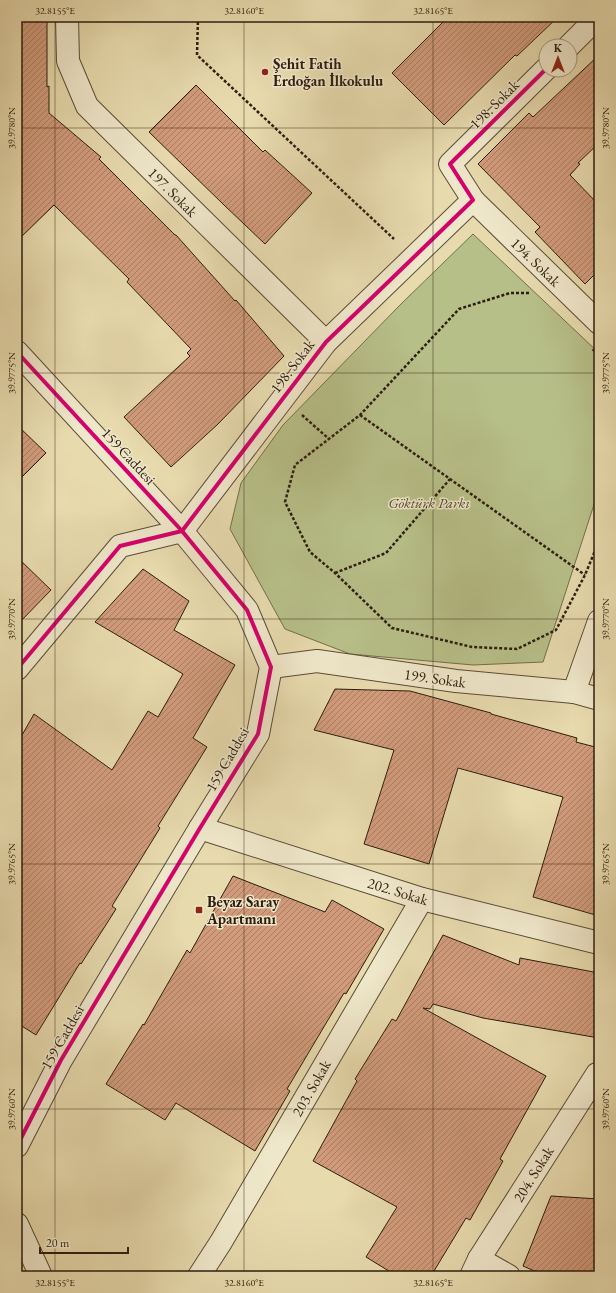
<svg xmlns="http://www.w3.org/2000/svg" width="616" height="1293" viewBox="0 0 616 1293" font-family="'EB Garamond',serif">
	<defs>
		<pattern id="building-hatch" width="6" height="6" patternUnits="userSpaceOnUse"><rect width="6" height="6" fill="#d19b7b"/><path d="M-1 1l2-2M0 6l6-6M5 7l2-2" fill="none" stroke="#aa7e63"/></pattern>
	</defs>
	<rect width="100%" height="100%" fill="#e7daad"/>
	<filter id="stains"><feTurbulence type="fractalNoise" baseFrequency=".005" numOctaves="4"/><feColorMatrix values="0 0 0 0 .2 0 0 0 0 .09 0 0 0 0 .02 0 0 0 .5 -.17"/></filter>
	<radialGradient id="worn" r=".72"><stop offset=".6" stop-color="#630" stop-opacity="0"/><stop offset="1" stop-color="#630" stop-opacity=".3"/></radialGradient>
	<polygon fill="#b7bf88" stroke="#726e4c" points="473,234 599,353 599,489 543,662 473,665 350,654 285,629 230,529 241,483 283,425 400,305"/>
	<g fill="url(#building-hatch)" stroke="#2e1d0f">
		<polygon points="17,17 47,17 47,87 49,86 49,113 101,157 99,159 175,235 176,235 235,301 236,300 284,356 218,424 171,467 124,417 190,356 187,353 191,349 127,282 129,279 54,205 17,241"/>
		<polygon points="448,17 558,17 517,56 515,55 444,125 392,73"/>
		<polygon points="599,55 599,143 578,163 580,164 570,175 599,205 599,270 585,284 535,232 540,227 478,164 529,113 533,117"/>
		<polygon points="196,85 263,152 265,150 312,193 265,244 224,205 149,132"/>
		<polygon points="17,425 46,453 17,482"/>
		<polygon points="17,557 51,590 17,625"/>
		<polygon points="143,569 189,601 174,630 235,665 193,738 207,747 158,826 160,828 112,906 116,909 81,964 80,963 36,1035 17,1023 17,744 34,714 112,770 148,711 158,717 183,674 95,622"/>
		<polygon points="335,689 410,691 491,713 491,714 577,738 576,742 599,748 599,916 533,897 563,797 458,768 429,864 364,844 394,750 314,730"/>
		<polygon points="233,876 325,912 332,900 384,929 346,994 344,993 287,1089 290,1091 255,1151 176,1103 165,1120 106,1084 143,1024 144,1025 187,950 190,953"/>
		<polygon points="443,935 519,965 520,958 599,973 599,1038 483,1018 433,1004 430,1009 423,1008 546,1076 500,1159 503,1161 470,1220 466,1218 431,1276 397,1276 366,1257 397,1207 313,1161 357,1081 355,1079 392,1019 396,1021"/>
		<polygon points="551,1196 599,1199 599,1276 546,1276 523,1266"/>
	</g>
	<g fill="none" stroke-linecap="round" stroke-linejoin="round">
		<g stroke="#5c4c36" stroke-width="24">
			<g id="minor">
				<polyline points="67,17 68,61 87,106 326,342"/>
				<polyline points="569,46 598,17"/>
				<polyline points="473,200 599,323"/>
				<polyline points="17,352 182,531 247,610 271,667 258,734 200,828 61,1060 17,1146"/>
				<polyline points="271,667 317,661 456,681 574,692 599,699"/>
				<polyline points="17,669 120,546 182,531 326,342 473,200 450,164 546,69"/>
				<polyline points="574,692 599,621"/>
				<polyline points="200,828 422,899 599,943"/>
				<polyline points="17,1224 41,1276"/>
				<polyline points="479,1259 509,1276"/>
				<polyline points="199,1276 221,1242 422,899"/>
				<polyline points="471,1276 479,1259 597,1074"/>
			</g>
		</g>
		<g stroke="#2e1d0f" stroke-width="2.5" stroke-dasharray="3 2" stroke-linecap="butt">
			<polyline points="198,17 197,55 394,239"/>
			<polyline points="529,293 510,293 459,309 360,415 295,465 285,502 310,552 335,573 392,628 472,647 517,649 556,630 585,575 599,541"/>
			<polyline points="593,349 599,359"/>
			<polyline points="302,415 329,439"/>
			<polyline points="360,415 585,575"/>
			<polyline points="335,573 386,553 450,479"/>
		</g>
		<use href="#minor" stroke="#efe7ca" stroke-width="22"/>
		<g stroke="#efe7ca" stroke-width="6">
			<g id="cycleway">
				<polyline points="17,352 182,531 247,610 271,667 258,734 200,828 61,1060 17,1146"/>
				<polyline points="17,669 120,546 182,531 326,342 473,200 450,164 546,69"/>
			</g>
		</g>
		<use href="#cycleway" stroke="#d6006c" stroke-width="4"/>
	</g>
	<path fill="none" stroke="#2e1d0f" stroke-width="1" stroke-opacity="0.45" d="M 55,17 L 55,1276M 244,17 L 244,1276M 433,17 L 433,1276M 17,128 L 599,128M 17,373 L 599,373M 17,619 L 599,619M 17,864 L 599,864M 17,1109 L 599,1109"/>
	<g fill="#8f2418" stroke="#efe7ca" stroke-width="1.5">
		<circle cx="265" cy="72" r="4"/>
		<rect x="195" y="906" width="8" height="8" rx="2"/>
	</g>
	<g text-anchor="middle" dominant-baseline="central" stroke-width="3" stroke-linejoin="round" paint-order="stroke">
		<g font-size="15" font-weight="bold" fill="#2e1d0f" stroke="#efe7ca" text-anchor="start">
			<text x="273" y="63">Şehit Fatih<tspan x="273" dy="17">Erdoğan İlkokulu</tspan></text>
			<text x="207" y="901">Beyaz Saray<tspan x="207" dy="17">Apartmanı</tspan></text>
		</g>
		<g font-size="15" fill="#2e1d0f" stroke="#efe7ca">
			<text transform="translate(494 104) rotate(-45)">198. Sokak</text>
			<text transform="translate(173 192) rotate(45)">197. Sokak</text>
			<text transform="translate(536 262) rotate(44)">194. Sokak</text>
			<text transform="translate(292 366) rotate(-53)">198. Sokak</text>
			<text transform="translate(129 456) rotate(47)">159 Caddesi</text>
			<text transform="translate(435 678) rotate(8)">199. Sokak</text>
			<text transform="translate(227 759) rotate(-60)">159 Caddesi</text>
			<text transform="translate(398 891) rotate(17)">202. Sokak</text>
			<text transform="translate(62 1037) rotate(-60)">159 Caddesi</text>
			<text transform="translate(311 1088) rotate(-60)">203. Sokak</text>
			<text transform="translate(533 1174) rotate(-58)">204. Sokak</text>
		</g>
		<g font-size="15" font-style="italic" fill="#574e33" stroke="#efe7ca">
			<text x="429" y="502">Göktürk Parkı</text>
		</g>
	</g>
	<rect width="616" height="1293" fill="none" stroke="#e7daad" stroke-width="44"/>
	<g transform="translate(558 58)"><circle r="19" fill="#efe7ca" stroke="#a2967f"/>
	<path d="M0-3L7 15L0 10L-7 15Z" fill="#8f2418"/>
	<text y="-6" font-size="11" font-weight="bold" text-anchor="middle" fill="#2e1d0f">K</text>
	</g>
	<path d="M40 1247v6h88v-6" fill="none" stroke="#2e1d0f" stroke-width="2"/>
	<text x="46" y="1247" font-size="12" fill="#2e1d0f" stroke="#efe7ca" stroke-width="3" paint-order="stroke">20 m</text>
	<rect x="22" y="22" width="572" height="1249" fill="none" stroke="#2e1d0f" stroke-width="1.5"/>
	<g font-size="10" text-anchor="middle" fill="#2e1d0f">
		<text x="55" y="14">32.8155°E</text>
		<text x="244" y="14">32.8160°E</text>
		<text x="433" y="14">32.8165°E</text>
		<text transform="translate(11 128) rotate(-90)" y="4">39.9780°N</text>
		<text transform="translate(605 128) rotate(-90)" y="4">39.9780°N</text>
		<text transform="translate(11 373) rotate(-90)" y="4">39.9775°N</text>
		<text transform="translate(605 373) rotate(-90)" y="4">39.9775°N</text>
		<text transform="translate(11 619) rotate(-90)" y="4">39.9770°N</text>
		<text transform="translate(605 619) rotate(-90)" y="4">39.9770°N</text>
		<text transform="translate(11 864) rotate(-90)" y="4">39.9765°N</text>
		<text transform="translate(605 864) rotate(-90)" y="4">39.9765°N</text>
		<text transform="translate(11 1109) rotate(-90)" y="4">39.9760°N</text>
		<text transform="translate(605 1109) rotate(-90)" y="4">39.9760°N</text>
		<text x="55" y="1286">32.8155°E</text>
		<text x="244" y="1286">32.8160°E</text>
		<text x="433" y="1286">32.8165°E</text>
	</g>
	<rect width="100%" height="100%" filter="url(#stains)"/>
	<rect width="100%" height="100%" fill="url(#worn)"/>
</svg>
